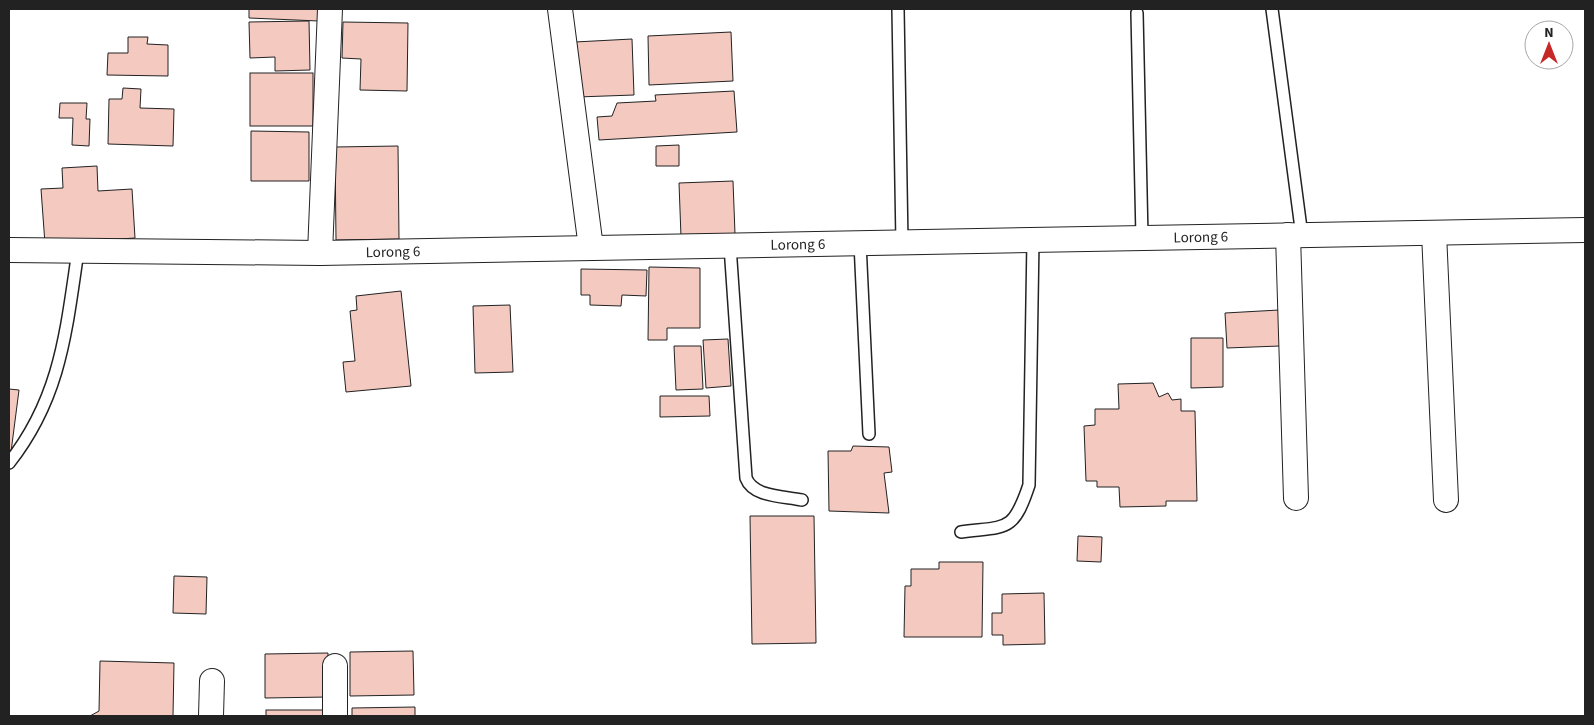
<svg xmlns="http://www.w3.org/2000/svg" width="1594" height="725" viewBox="0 0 1594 725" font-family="'Source Sans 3',sans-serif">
	<rect width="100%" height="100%" fill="#fff"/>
	<g fill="#f3c9c0" stroke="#222">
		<polygon points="249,9 319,9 319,21 249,18"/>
		<polygon points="309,21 310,70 275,71 275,57 250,58 249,22"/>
		<polygon points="343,22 408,23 407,91 360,90 361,59 342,58"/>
		<polygon points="731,32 733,81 649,85 648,36"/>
		<polygon points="128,37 148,37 147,44 168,45 168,76 107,75 108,53 128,53"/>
		<polygon points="632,39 634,95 577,97 575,42"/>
		<rect x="250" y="73" width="63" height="53"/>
		<polygon points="123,88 141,89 140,108 174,109 173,146 108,144 109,99 122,99"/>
		<polygon points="734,91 737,132 599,140 597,117 612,116 617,103 656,101 655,95"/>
		<polygon points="60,103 87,103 86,119 90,119 89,146 72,145 73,118 59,118"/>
		<polygon points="251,131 309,132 309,181 251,181"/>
		<polygon points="679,145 679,166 656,166 656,146"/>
		<polygon points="398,146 399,239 336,240 335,147"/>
		<polygon points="97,166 98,191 132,189 135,238 45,244 41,189 63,188 62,168"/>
		<polygon points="733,181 735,234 681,237 679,183"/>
		<polygon points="649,267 700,268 700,328 667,328 667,340 648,340"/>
		<polygon points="581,269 647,270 646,296 622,295 621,306 590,305 590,295 581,295"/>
		<polygon points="401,291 411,386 346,392 343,362 355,361 350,311 357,310 356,296"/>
		<polygon points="510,305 513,372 475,373 473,306"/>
		<polygon points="1279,310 1280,346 1227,348 1225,313"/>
		<polygon points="1191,338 1223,338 1223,387 1191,388"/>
		<polygon points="728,339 731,386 706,388 703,340"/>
		<polygon points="674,346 701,346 703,389 676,390"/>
		<polygon points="1153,383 1159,397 1168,393 1172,400 1181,399 1181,411 1195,411 1197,501 1166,501 1166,506 1120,507 1119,487 1097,487 1097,481 1086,481 1084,426 1095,425 1095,409 1119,409 1118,384"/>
		<polygon points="9,389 19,390 11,452 9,452"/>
		<polygon points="660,396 709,396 710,416 660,417"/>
		<polygon points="853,446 889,447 892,472 884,473 889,513 829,511 828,451 851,451"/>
		<polygon points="750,516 814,516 816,643 752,644"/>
		<polygon points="1078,536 1102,537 1101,562 1077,561"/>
		<polygon points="939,562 983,562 982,637 904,637 905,586 911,586 911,569 939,569"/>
		<polygon points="174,576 207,577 206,614 173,613"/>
		<polygon points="1044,593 1045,644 1003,645 1003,635 992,635 992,613 1002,613 1002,594"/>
		<polygon points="413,651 414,695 350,696 350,652"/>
		<polygon points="328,653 328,697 265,698 265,654"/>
		<polygon points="100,661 174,663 173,716 90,716 99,711"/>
		<polygon points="415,707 415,716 352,716 352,708"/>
		<rect x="266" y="710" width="64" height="6"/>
	</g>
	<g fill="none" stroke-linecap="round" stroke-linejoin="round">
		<g stroke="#222" stroke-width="14">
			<g id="service">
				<polyline points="898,9 902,243"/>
				<polyline points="1272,9 1302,236"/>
				<polyline points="1137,13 1142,237"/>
				<polyline points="860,243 869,434"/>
				<path d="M 730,246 L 746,478 C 753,497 783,496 802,500"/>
				<path d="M 9,463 C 61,397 66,331 78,251"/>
				<path d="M 961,532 C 1007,526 1013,533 1029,485 L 1033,240"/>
			</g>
		</g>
		<g stroke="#222" stroke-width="26">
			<g id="minor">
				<polyline points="560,9 591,248"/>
				<polyline points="1434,233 1446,500"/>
				<polyline points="1288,235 1296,498"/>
				<path id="s1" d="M 9,250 L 320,253 L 1585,230"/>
				<polyline points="320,253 330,9"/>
				<polyline points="335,666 335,716"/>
				<polyline points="211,716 212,681"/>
			</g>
		</g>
		<use href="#service" stroke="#fff" stroke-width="11"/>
		<use href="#minor" stroke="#fff" stroke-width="24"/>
	</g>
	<g text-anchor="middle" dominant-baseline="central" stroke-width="4" stroke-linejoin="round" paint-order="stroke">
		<g font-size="15" fill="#222" stroke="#fff">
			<text stroke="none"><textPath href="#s1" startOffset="1192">Lorong 6</textPath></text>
			<text stroke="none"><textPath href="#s1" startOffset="789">Lorong 6</textPath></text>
			<text stroke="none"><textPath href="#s1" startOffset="384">Lorong 6</textPath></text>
		</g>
	</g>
	<rect width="1594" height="725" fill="none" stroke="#222222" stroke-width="20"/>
	<g transform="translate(1549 45)"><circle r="24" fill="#ffffff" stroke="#a7a7a7"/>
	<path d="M0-4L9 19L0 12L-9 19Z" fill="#c62828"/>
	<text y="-8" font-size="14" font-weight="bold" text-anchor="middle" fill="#222222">N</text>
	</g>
</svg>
